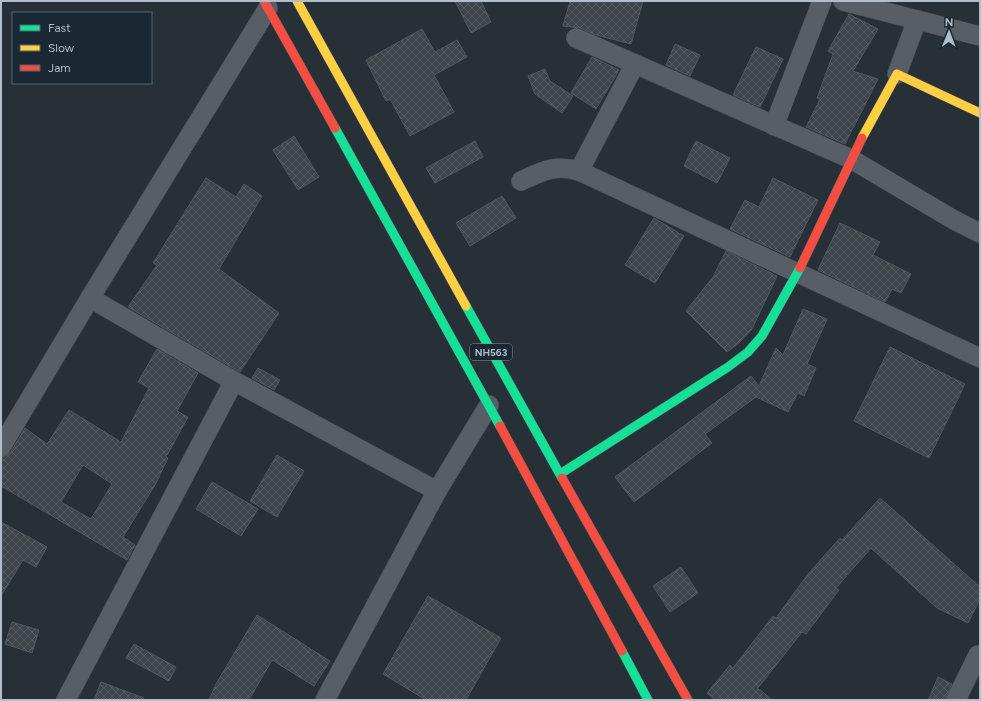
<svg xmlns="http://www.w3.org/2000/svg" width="981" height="701" viewBox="0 0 981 701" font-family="Figtree,sans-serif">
	<defs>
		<pattern id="building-cross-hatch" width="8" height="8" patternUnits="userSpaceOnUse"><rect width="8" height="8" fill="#3d444a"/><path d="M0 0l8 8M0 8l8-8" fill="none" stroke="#565d63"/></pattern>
	</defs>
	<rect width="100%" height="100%" fill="#273037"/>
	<g fill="url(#building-cross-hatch)" stroke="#4f5860" fill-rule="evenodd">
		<polygon points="455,1 481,1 491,22 471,33"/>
		<polygon points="570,1 643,1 631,44 596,35 580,28 563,26"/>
		<polygon points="849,14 878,29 853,71 878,79 845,144 806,127 820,99 817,98 833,54 828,51"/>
		<polygon points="422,29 435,52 457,40 467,57 434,75 454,112 410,136 390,99 386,101 366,60"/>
		<polygon points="675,44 700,55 690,76 666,65"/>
		<polygon points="756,47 783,59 760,107 733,95"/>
		<polygon points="592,57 619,70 596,109 571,93"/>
		<polygon points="545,69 550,81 573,96 562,113 535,94 528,76"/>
		<polygon points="294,136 319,177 298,190 273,150"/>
		<polygon points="475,141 483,157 435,183 426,168"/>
		<polygon points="696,141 730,158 717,183 684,166"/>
		<polygon points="206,178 236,197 244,184 262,196 219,269 279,313 240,372 128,307 157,265 153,263"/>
		<polygon points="773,178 818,200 790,257 730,229 745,200 759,207"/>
		<polygon points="502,196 516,218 470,246 456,223"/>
		<polygon points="654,218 684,236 655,283 625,265"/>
		<polygon points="840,223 880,242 873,255 911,274 901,293 892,289 885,302 818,270"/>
		<polygon points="726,251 777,276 752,329 739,343 727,352 686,311 713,277"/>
		<polygon points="803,309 827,319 807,364 816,368 804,396 798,393 788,412 756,397 705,434 712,443 634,502 615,477 751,376 759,386 776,348 783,355"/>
		<polygon points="890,347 965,384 929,458 854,421"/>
		<path d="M 157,349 L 198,373 L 177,411 L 188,417 L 166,457 L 168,458 L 155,485 L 123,537 L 135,545 L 127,560 L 1,486 L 1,458 L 10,453 L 25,428 L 47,444 L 69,410 L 121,442 L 149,388 L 138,382 ZM 83,465 L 112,484 L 91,519 L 61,502 Z"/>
		<polygon points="258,368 280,380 274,390 252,378"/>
		<polygon points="277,455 304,471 277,517 250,501"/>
		<polygon points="212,482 258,509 241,536 196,509"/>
		<polygon points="880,498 980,587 980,599 968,623 937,608 871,548 836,588 839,590 806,634 802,632 758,688 772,700 716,700 707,693 730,665 733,668 773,616 776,618 808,574 840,538 842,540"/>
		<polygon points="1,522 47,547 36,567 23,560 1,596"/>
		<polygon points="681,567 698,593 670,612 653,586"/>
		<polygon points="428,596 501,638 466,700 426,700 383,674"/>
		<polygon points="257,615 330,661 314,686 272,660 249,700 209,700 216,684"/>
		<polygon points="12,622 39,630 32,653 5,644"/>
		<polygon points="134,644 176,667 169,681 126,658"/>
		<polygon points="938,677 952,684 945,700 928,700"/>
		<polygon points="101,682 144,698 143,700 94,700"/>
	</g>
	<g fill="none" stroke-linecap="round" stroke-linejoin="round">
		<g stroke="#464c52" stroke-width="20">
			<g id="street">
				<polyline points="843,1 980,36"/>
				<polyline points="576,38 851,159 954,220 980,233"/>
				<polyline points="897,74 917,20"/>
				<polyline points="774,126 822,1"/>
				<polyline points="579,171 635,64"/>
				<path d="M 521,181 C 543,171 554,164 579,171 L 980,358"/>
				<polyline points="90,298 234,381 437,491"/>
				<polyline points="1,447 90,298 268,8"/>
				<polyline points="66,700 234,381"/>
				<polyline points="325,700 437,491 489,405"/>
				<polyline points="956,700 978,655 980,656"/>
			</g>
		</g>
		<g stroke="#464c52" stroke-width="10">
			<g id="fast">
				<polyline points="335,128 500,426"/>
				<polyline points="466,306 562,478"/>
				<polyline points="560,474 728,367 748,352 762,336 800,268"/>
				<polyline points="622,651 648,700"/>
			</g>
		</g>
		<g stroke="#464c52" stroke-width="10">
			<g id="slow">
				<polyline points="297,1 466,306"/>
				<polyline points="862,138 897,74 980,113"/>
			</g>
		</g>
		<g stroke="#464c52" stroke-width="10">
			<g id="jam">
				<polyline points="264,1 335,128"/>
				<polyline points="800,268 862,138"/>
				<polyline points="500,426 622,651"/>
				<polyline points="562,478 688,700"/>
			</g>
		</g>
		<use href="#street" stroke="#575e66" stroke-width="19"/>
		<use href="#fast" stroke="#16e098" stroke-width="9"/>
		<use href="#slow" stroke="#ffcf43" stroke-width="9"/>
		<use href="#jam" stroke="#f24e42" stroke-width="9"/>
	</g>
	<g text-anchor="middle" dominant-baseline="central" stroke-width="3.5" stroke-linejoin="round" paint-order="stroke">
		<rect fill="#1a2833" stroke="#83909d" stroke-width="1" x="470" y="344" width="42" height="16" rx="3"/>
		<g font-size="10" font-weight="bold" fill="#b0bdca">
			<text x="491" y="352">NH563</text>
		</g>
	</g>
	<rect width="981" height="701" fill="none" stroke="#b0bdca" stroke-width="4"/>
	<rect x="12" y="12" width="140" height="72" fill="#1a2833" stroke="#56646f"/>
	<rect x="20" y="25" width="20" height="6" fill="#16e098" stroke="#56646f"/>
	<text x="48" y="32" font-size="12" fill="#b0bdca">Fast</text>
	<rect x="20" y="45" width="20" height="6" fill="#ffcf43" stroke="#56646f"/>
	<text x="48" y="52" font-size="12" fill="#b0bdca">Slow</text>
	<rect x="20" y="65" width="20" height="6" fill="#f24e42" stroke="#56646f"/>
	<text x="48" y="72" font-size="12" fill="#b0bdca">Jam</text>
	<g transform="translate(949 32) rotate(1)" stroke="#1a2833" stroke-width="3" paint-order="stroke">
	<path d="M0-3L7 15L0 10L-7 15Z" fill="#b0bdca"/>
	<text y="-6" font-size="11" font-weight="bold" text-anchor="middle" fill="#b0bdca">N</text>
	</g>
</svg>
